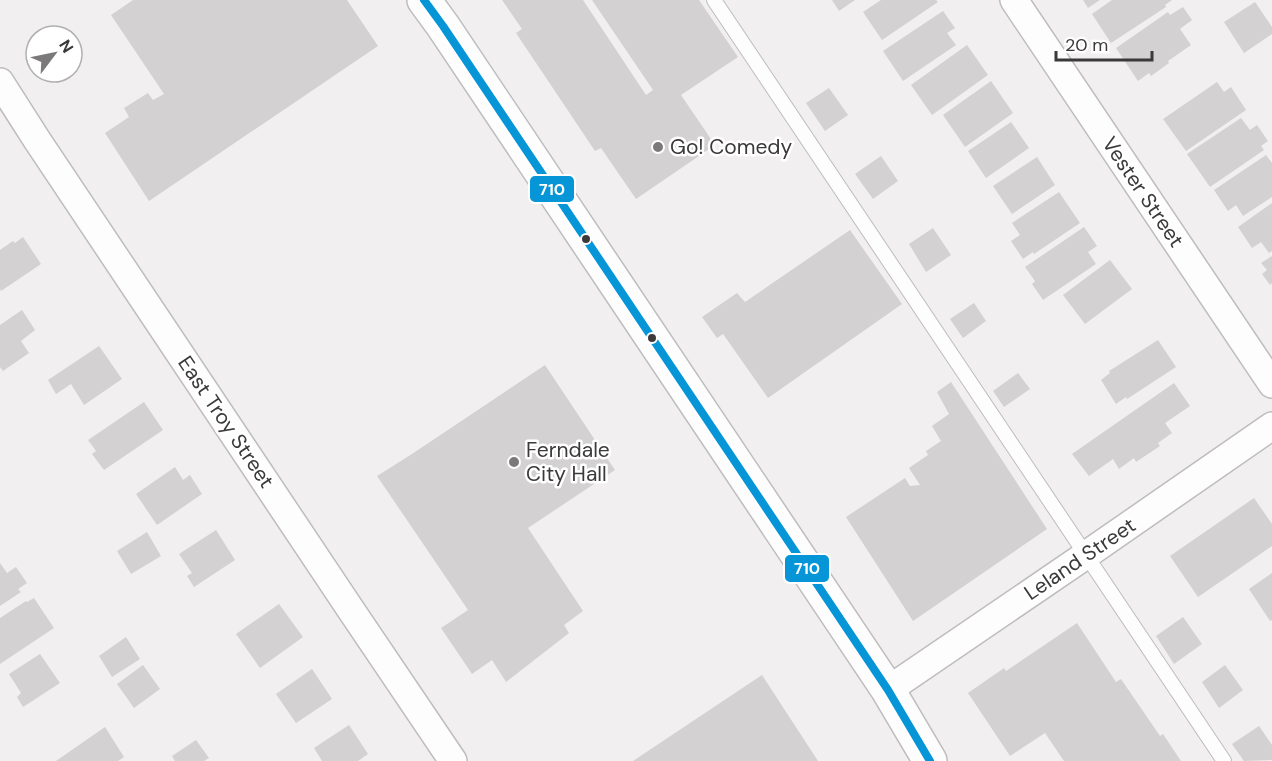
<svg xmlns="http://www.w3.org/2000/svg" width="1272" height="761" viewBox="0 0 1272 761" font-family="'DM Sans',sans-serif">
	<rect width="100%" height="100%" fill="#f2eff0"/>
	<g fill="#d3d1d2">
		<polygon points="133,0 347,0 378,46 149,201 105,133 129,117 124,108 148,93 153,100 164,94 111,15"/>
		<polygon points="502,0 583,0 646,95 653,90 592,0 699,0 738,57 681,95 715,145 636,199 601,148 595,151 516,33 522,29"/>
		<polygon points="832,0 855,0 839,11"/>
		<polygon points="881,0 936,0 938,2 882,40 863,12"/>
		<polygon points="1083,0 1100,0 1088,8"/>
		<polygon points="1112,0 1172,0 1165,5 1166,7 1111,43 1092,14"/>
		<polygon points="1255,2 1272,27 1272,34 1244,53 1224,22"/>
		<polygon points="1183,7 1192,20 1180,29 1191,45 1168,61 1169,63 1151,76 1149,73 1138,81 1116,48 1168,12 1170,15"/>
		<polygon points="943,11 955,28 947,33 956,45 903,81 883,51"/>
		<polygon points="967,45 988,75 932,115 911,85"/>
		<polygon points="991,81 1013,113 965,147 943,115"/>
		<polygon points="1217,82 1224,92 1231,87 1246,110 1186,151 1163,119"/>
		<polygon points="829,88 848,115 825,131 806,103"/>
		<polygon points="1241,118 1250,130 1257,125 1268,141 1261,146 1264,150 1210,187 1187,154"/>
		<polygon points="1011,122 1029,148 986,178 968,151"/>
		<polygon points="1266,155 1272,163 1272,197 1243,216 1236,205 1228,211 1214,190"/>
		<polygon points="881,156 898,181 873,199 855,174"/>
		<polygon points="1037,157 1055,185 1012,214 993,186"/>
		<polygon points="1059,192 1080,223 1034,254 1033,252 1023,259 1011,241 1020,235 1012,223"/>
		<polygon points="1272,203 1272,251 1269,253 1261,242 1252,248 1238,227"/>
		<polygon points="1084,227 1097,246 1088,252 1096,264 1043,300 1032,284 1035,281 1025,267"/>
		<polygon points="933,228 951,255 926,272 909,244"/>
		<polygon points="850,230 902,304 768,398 723,334 717,338 702,317 737,293 745,302"/>
		<polygon points="23,237 41,264 1,291 0,289 0,250 13,241 15,243"/>
		<polygon points="1272,256 1272,283 1270,285 1262,274 1267,270 1261,263"/>
		<polygon points="1110,260 1132,289 1085,324 1063,295"/>
		<polygon points="974,303 986,321 963,338 950,319"/>
		<polygon points="22,310 35,330 21,341 29,353 3,371 0,367 0,325"/>
		<polygon points="1158,340 1176,367 1127,399 1126,397 1116,404 1101,380 1110,373 1109,371"/>
		<polygon points="99,346 122,379 84,405 71,384 56,394 48,380"/>
		<polygon points="545,365 615,470 528,528 583,611 564,625 569,633 506,682 492,660 472,674 441,628 468,610 377,476 412,454"/>
		<polygon points="1018,373 1030,389 1004,407 993,391"/>
		<polygon points="951,382 1047,529 913,621 846,517 905,478 910,486 920,485 909,468 928,455 926,451 941,441 932,426 949,414 937,392"/>
		<polygon points="1174,383 1190,406 1165,423 1172,433 1158,443 1160,446 1136,462 1134,458 1119,469 1113,459 1089,476 1072,454"/>
		<polygon points="144,402 163,430 104,470 92,454 96,451 88,440"/>
		<polygon points="175,467 183,480 190,475 202,494 157,525 136,494"/>
		<polygon points="1254,498 1272,524 1272,546 1198,597 1170,556"/>
		<polygon points="216,530 235,560 194,587 187,576 192,573 179,554"/>
		<polygon points="147,532 161,556 131,574 117,551"/>
		<polygon points="0,563 7,573 16,567 27,583 18,589 21,592 0,606"/>
		<polygon points="1272,573 1272,620 1270,621 1249,589"/>
		<polygon points="34,598 54,628 0,664 0,618 26,601 27,602"/>
		<polygon points="279,604 303,637 260,668 236,634"/>
		<polygon points="1183,617 1202,644 1174,664 1156,636"/>
		<polygon points="1077,623 1116,682 1121,679 1160,736 1163,734 1181,761 1064,761 1045,733 1010,756 968,693 1004,668 1006,671"/>
		<polygon points="126,637 140,659 112,677 99,656"/>
		<polygon points="40,654 60,683 23,707 17,697 21,693 9,674"/>
		<polygon points="143,665 160,689 134,708 117,684"/>
		<polygon points="1225,665 1243,690 1219,708 1202,682"/>
		<polygon points="312,669 332,699 296,723 276,694"/>
		<polygon points="762,675 818,761 633,761"/>
		<polygon points="349,725 368,754 358,761 322,761 314,748"/>
		<polygon points="1259,726 1272,745 1272,760 1244,761 1232,744"/>
		<polygon points="105,727 124,757 118,761 56,761"/>
		<polygon points="196,740 209,758 204,761 175,761 172,756"/>
	</g>
	<g fill="none" stroke-linecap="round" stroke-linejoin="round">
		<g stroke="#bebcbc" stroke-width="16">
			<polyline id="lane" points="714,0 1224,761"/>
		</g>
		<g stroke="#bebcbc" stroke-width="30">
			<g id="street">
				<polyline points="1014,0 1272,384"/>
				<polyline points="0,82 37,140 351,610 453,761"/>
				<polyline points="888,690 1086,555 1272,426"/>
			</g>
		</g>
		<g stroke="#bebcbc" stroke-width="36">
			<polyline id="secondary" points="424,0 443,26 888,690 930,761"/>
		</g>
		<use href="#lane" stroke="#fdfdfd" stroke-width="14"/>
		<use href="#street" stroke="#fdfdfd" stroke-width="27"/>
		<use href="#secondary" stroke="#fdfdfd" stroke-width="33"/>
		<g stroke="#fff" stroke-width="12">
			<polyline id="bus-1" points="424,0 443,26 888,690 930,761"/>
		</g>
		<use href="#bus-1" stroke="#0696d7" stroke-width="8"/>
	</g>
	<g fill="#7b797a" stroke="#fff" stroke-width="2">
		<circle cx="658" cy="147" r="6"/>
		<circle cx="514" cy="462" r="6"/>
	</g>
	<g fill="#3b393a" stroke="#fff" stroke-width="2">
		<circle cx="586" cy="239" r="5"/>
		<circle cx="652" cy="338" r="5"/>
	</g>
	<g text-anchor="middle" dominant-baseline="central" stroke-width="5" stroke-linejoin="round" paint-order="stroke">
		<g font-size="21" fill="#3b393a" stroke="#fff" text-anchor="start">
			<text x="670" y="147">Go! Comedy</text>
			<text x="526" y="450">Ferndale<tspan x="526" dy="24">City Hall</tspan></text>
		</g>
		<g font-size="21" fill="#3b393a" stroke="#fff">
			<text transform="translate(1143 192) rotate(56)">Vester Street</text>
			<text transform="translate(226 422) rotate(56)">East Troy Street</text>
			<text transform="translate(1080 559) rotate(-34)">Leland Street</text>
		</g>
	</g>
	<g stroke="#fff" stroke-width="2">
		<rect x="529" y="175" width="46" height="28" rx="6" fill="#0696d7"/>
		<rect x="784" y="554" width="46" height="29" rx="6" fill="#0696d7"/>
	</g>
	<g font-size="16" text-anchor="middle" font-weight="bold" fill="#fff">
		<text x="552" y="195">710</text>
		<text x="807" y="574">710</text>
	</g>
	<g transform="translate(54 54) rotate(58)"><circle r="28" fill="#ffffff" stroke="#b1b0b0" stroke-width="1.5"/>
	<path d="M0-4.5L10 22L0 15L-10 22Z" fill="#7b797a"/>
	<text y="-9" font-size="16" font-weight="bold" text-anchor="middle" fill="#3b393a">N</text>
	</g>
	<path d="M1056 51v9h96v-9" fill="none" stroke="#3b393a" stroke-width="3"/>
	<text x="1065" y="51" font-size="18" fill="#3b393a" stroke="#ffffff" stroke-width="4.5" paint-order="stroke">20 m</text>
</svg>
